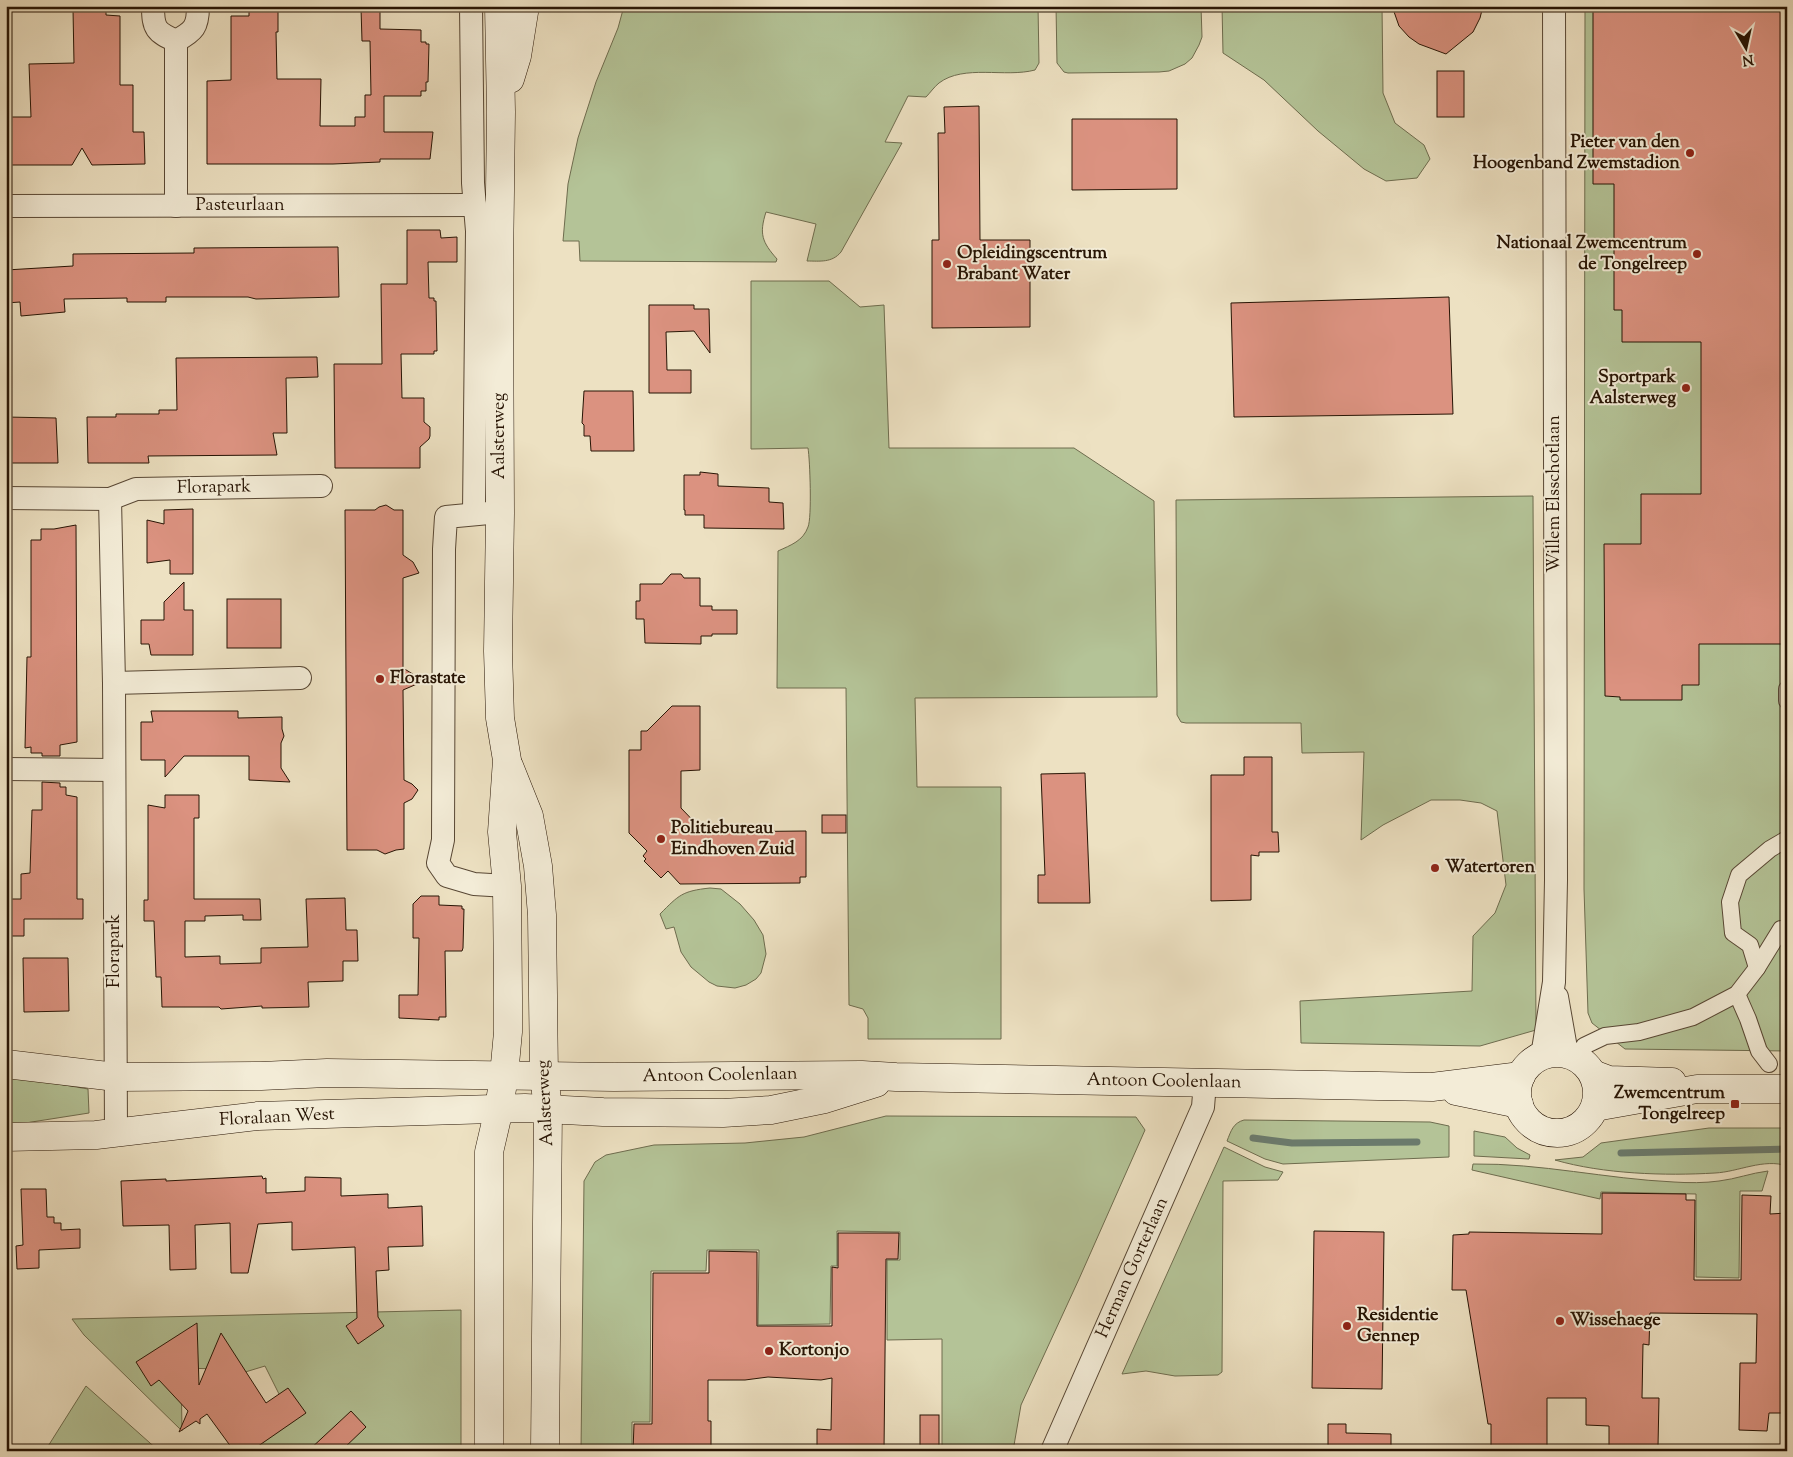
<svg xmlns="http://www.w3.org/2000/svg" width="1793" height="1457" viewBox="0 0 1793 1457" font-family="'Sorts Mill Goudy',serif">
	<rect width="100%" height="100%" fill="#ede1c2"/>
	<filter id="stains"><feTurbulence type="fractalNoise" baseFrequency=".004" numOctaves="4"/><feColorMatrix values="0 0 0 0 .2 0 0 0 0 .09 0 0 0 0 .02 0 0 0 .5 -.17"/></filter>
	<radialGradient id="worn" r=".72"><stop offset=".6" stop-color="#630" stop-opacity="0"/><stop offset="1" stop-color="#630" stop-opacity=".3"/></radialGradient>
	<g fill="#b4c397" stroke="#6e6c4e">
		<path d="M 624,6 L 1038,6 L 1039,63 L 1035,70 C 1005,78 964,64 939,83 C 934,87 930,93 926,97 L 908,96 L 885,142 L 902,143 L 841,252 C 832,263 820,261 807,261 L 816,224 L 766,212 C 759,234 762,242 777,259 L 776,262 L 580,261 L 579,241 L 563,241 L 568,184 L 578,138 L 596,82 L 618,28 Z"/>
		<polygon points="1056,6 1201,6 1202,37 1199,45 1192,58 1185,64 1169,71 1159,72 1068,73 1064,72 1057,63"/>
		<polygon points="1222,6 1382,6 1383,93 1395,123 1424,145 1430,159 1417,178 1386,181 1364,169 1318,131 1264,80 1223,53"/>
		<polygon points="1585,6 1787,6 1787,1051 1625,1049 1592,1023 1588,1013 1584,889"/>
		<path d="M 751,281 L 829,281 L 860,307 L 884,305 L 889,448 L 1074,448 L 1154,501 L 1157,697 L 915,698 L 917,787 L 1001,787 L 1001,1039 L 868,1039 L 868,1018 L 863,1009 L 849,1005 L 846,688 L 777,688 L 778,551 C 791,545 803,541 808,527 C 812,518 810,460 808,448 L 751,449 Z"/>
		<polygon points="1533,496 1536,1030 1480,1046 1301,1043 1300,1001 1472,991 1473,936 1495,913 1506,885 1497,811 1481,803 1460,800 1431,800 1383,825 1361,840 1364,752 1302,753 1301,723 1186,723 1181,722 1177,715 1176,500"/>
		<path d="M 710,888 L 721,889 L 740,904 L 754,920 L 763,935 L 766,954 L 761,973 L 756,979 L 746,985 L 735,988 L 717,986 L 709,982 L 691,967 L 681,952 L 674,927 L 666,929 L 660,914 C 679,895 682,891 710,888 Z"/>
		<polygon points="6,1075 88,1089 89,1113 6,1126"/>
		<polygon points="886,1116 1136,1117 1145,1130 1079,1279 1021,1405 1013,1451 942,1451 942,1339 887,1340 887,1260 900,1260 900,1232 837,1231 837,1266 831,1266 830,1324 758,1325 759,1250 707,1250 706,1271 651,1271 650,1422 632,1422 632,1451 581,1451 584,1181 595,1162 606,1155 654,1145 745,1143 804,1137"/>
		<path d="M 1244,1120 L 1430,1122 L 1449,1126 L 1449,1157 L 1283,1164 L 1265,1159 L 1227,1141 C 1231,1131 1233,1123 1244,1120 Z"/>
		<path d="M 1709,1128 L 1787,1128 L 1787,1166 C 1764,1158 1738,1172 1715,1173 C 1665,1176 1603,1174 1555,1160 L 1583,1157 L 1601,1143 Z"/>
		<polygon points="1474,1131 1505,1137 1517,1148 1530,1155 1529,1159 1474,1156"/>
		<polygon points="1224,1147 1265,1167 1283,1172 1278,1180 1223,1181 1222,1372 1218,1375 1175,1376 1146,1371 1122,1374"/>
		<path d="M 1473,1164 C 1540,1163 1607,1179 1674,1182 C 1688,1183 1705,1183 1719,1181 C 1736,1179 1751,1173 1768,1171 L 1762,1191 L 1740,1191 L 1739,1278 L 1696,1277 L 1696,1194 L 1601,1192 L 1600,1199 L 1472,1170 Z"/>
		<polygon points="461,1310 461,1451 249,1451 291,1418 265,1366 219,1380 220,1369 181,1368 182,1431 84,1335 72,1319"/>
		<polygon points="86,1386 159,1451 45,1451"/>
	</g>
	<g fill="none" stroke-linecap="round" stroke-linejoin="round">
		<g stroke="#6b7a6c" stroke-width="7">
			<polyline points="1253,1138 1292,1143 1417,1142"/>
			<polyline points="1621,1153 1787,1149"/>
		</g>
	</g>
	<g fill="#db9280" stroke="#271404">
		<polygon points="1392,6 1483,6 1480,18 1473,32 1446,54 1419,44 1409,37 1399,26"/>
		<polygon points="1593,6 1787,6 1787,644 1699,644 1699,685 1682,685 1682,700 1620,700 1620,697 1605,696 1604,544 1641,544 1641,494 1701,494 1701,342 1622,342 1622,310 1614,310 1614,184 1593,184"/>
		<polygon points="380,7 380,29 421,30 421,42 426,42 426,44 429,44 428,82 426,82 426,91 421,91 421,96 384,96 384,132 433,132 430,159 380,159 380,162 333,164 207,164 207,81 231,80 231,16 249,16 249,9 278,8 278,32 276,32 277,79 321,79 320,126 355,126 355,117 365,117 365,95 371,95 370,41 362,41 361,8"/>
		<polygon points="73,9 106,9 106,15 120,16 120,85 133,85 133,132 144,132 145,164 92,165 82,148 72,165 6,165 6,123 9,123 9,117 31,117 29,64 74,63"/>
		<rect x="1437" y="71" width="27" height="46"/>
		<polygon points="979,106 980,240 1030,240 1030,327 932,328 932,240 939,240 938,133 945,133 944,107"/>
		<polygon points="1072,119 1177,119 1177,189 1072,190"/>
		<polygon points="407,230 440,230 441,238 457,237 457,262 428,262 429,298 434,298 434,301 436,301 437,351 434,351 434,354 401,354 402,398 424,398 424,422 430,427 430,436 429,439 420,447 420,468 335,468 334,364 382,364 381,284 407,284"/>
		<polygon points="338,247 339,297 256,299 248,297 166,297 166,302 127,302 127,298 64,299 65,312 21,316 20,302 6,303 6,270 73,266 73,254 194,253 194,248"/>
		<polygon points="1449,297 1453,414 1234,417 1231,303"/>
		<polygon points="649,305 694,305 694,309 709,309 710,353 694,331 666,332 667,370 691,370 691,393 649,393"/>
		<polygon points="317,357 318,377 286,378 287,433 273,433 277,455 148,456 149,463 88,463 87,417 116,417 116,414 159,414 159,410 177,410 176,358"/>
		<polygon points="584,391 633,391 634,451 591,451 590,436 584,436 584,425 582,423"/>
		<polygon points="6,417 56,418 58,463 6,463"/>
		<polygon points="700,472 718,474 718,486 769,488 769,502 783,503 784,529 704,528 704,515 685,515 685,510 684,510 684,475 700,475"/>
		<polygon points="386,505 394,510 403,510 403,555 413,562 419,573 403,578 403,668 424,681 403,690 404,780 412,784 418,790 412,799 404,803 404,849 396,850 385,854 377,850 347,850 345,510 375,510 379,507"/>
		<polygon points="193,509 193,574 170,574 170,560 147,563 147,520 164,524 164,510"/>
		<polygon points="76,525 77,742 60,745 60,756 42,756 42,753 31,753 31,747 25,748 27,657 31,657 31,540 41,540 41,529 54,529"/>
		<polygon points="671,574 681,574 684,578 700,578 700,606 712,606 712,610 737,610 737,634 712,634 712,636 701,636 701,644 645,643 644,619 636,619 636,601 640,601 640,584 662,584"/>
		<polygon points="184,582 184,610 193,610 193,655 151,655 149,644 141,644 141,620 164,620 164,602"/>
		<rect x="227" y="599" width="54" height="49"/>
		<polygon points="672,706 700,706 700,770 681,771 681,808 704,832 806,831 806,877 800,877 800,883 680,884 668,871 661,878 644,861 646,859 643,856 647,851 629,833 629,750 641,750 641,731 647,731"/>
		<polygon points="151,711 238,711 238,718 282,717 282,729 284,736 281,743 281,768 290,782 249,780 249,756 184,756 165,777 165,760 141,760 141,722 153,722"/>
		<polygon points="1244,757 1272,757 1272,832 1278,832 1279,852 1259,852 1259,856 1251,855 1251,900 1211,901 1211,775 1244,775"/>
		<polygon points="1085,773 1090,903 1038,903 1038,875 1045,875 1041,774"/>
		<polygon points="42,782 60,783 60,787 66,787 66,795 77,797 77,899 83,899 83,919 24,919 24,936 6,936 6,899 21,899 21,874 30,873 32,810 42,810"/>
		<polygon points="165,795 199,795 199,818 194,818 194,899 260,899 261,920 243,920 243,915 205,916 205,921 185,921 185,957 220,956 220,964 261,963 261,948 308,947 306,899 345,898 346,930 357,930 358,961 343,961 343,981 308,982 309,1007 262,1008 262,1006 221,1009 219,1007 162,1007 161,977 156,977 154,921 144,921 144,900 148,900 148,805 165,808"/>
		<rect x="822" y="815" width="24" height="18"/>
		<polygon points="421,896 439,896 439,905 462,906 462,909 464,909 463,948 462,951 445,951 446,1017 439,1017 439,1020 399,1018 399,995 418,995 419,938 413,938 413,904"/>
		<polygon points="23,958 68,958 69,1011 24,1012"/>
		<polygon points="262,1176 263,1179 266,1178 266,1193 305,1191 305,1177 341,1178 341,1196 388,1194 388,1208 422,1206 423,1246 388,1247 389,1270 376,1271 378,1317 384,1326 358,1344 346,1326 357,1318 355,1247 292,1250 292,1222 258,1224 248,1273 231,1273 230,1223 195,1225 196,1269 170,1270 169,1225 123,1226 121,1181 166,1179 166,1181"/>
		<polygon points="21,1189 46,1189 47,1217 54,1217 54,1223 61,1223 61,1230 80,1229 80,1248 39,1250 39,1268 17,1269 16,1246 23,1245"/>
		<polygon points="1602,1193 1686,1194 1686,1200 1695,1200 1694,1280 1741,1280 1742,1195 1771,1196 1770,1214 1787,1213 1787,1413 1769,1413 1767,1431 1739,1430 1740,1363 1756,1363 1757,1314 1650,1313 1649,1345 1643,1344 1642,1398 1659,1398 1658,1446 1609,1446 1609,1426 1586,1425 1586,1398 1547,1398 1547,1451 1491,1451 1491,1424 1488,1424 1466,1290 1452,1290 1453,1235 1469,1234 1469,1232 1602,1234"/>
		<polygon points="1314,1231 1384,1232 1382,1389 1312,1388"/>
		<polygon points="838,1233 899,1233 898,1259 886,1259 884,1451 817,1451 817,1429 831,1430 832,1378 821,1380 768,1377 745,1380 708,1380 708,1421 711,1421 711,1449 708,1451 633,1451 634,1424 652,1424 653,1273 709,1273 709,1251 757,1252 757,1326 832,1326 832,1267 838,1268"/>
		<polygon points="197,1323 199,1385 221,1333 266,1403 288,1388 306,1413 251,1451 234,1451 207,1414 200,1419 200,1424 196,1421 179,1432 188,1411 159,1380 151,1386 136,1362"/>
		<polygon points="351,1411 366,1427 341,1451 308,1451"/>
		<rect x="920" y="1415" width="19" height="36"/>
		<polygon points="1328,1424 1346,1424 1346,1433 1391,1434 1391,1451 1328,1451"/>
	</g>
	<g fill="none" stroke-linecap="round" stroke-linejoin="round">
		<g stroke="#584734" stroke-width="18">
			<g id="pedestrian">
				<polyline points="1787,689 1787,701"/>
				<polyline points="1757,968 1750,945 1733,933 1730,902 1739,875 1770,849 1787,839"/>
				<polyline points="1737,994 1748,1019 1759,1051 1769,1064"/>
				<polyline points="1584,1046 1605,1036 1639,1032 1693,1017 1737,994 1757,968 1781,929 1787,929"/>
			</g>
		</g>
		<g stroke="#584734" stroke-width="24">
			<g id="minor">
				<path d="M 153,6 C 153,29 156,32 176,41"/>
				<polyline points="471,6 473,183 477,231 474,513"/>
				<path d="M 176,41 C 194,31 198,27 198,6"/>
				<polyline points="6,206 475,205"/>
				<polyline points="176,206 176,41"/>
				<polyline points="6,498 110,499 136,489 321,486"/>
				<polyline points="110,499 114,683 116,1133"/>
				<polyline points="489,513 446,517 444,549 443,840 438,863 447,876 474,884 507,886"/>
				<polyline points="114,683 300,678"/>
				<polyline points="6,769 114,770"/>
				<polyline points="1557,997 1567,1054"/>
				<polyline points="1542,1056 1554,982 1556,880 1554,6"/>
				<polyline points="1052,1451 1203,1107 1205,1082"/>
			</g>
		</g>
		<g stroke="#271404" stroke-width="29">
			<g id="secondary">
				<polyline points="510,79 517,56 525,6"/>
				<polyline points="509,766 529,816 538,866 542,915 544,1076 548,1108 545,1451"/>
				<circle cx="1557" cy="1093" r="40"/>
				<polyline points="6,1064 116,1077 261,1076 327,1073 614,1077 862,1075 896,1077 1432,1087 1521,1076"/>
				<polyline points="1593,1074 1609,1080 1672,1082"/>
				<polyline points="1456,1091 1519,1104"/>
				<polyline points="1595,1107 1697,1089 1787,1089"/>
				<polyline points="6,1137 96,1135 258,1116 525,1108 603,1112 723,1113 771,1110 825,1099 876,1083"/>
				<polyline points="489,1451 489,1152 499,1109 504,1075 508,1032 508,997 507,886 502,832 507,760 500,718 498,651 500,513 499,270 501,112 499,6"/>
			</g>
		</g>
		<use href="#pedestrian" stroke="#f3ecd7" stroke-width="16"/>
		<use href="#minor" stroke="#f3ecd7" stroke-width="22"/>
		<use href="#secondary" stroke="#f3ecd7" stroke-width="28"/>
	</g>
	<g fill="#8f2418" stroke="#f3ecd7" stroke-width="2">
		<circle cx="1690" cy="153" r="5"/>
		<circle cx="1697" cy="254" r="5"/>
		<circle cx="947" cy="264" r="5"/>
		<circle cx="1686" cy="388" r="5"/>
		<circle cx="380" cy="679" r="5"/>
		<circle cx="661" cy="839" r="5"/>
		<circle cx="1435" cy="868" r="5"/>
		<rect x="1730" y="1099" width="10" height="10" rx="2.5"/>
		<circle cx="1560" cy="1321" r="5"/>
		<circle cx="1347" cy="1326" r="5"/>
		<circle cx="769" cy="1351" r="5"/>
	</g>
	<g text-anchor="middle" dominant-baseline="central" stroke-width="4" stroke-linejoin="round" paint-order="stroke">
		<g font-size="18" font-weight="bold" fill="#271404" stroke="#f3ecd7" text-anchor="start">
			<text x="1680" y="143" text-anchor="end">Pieter van den<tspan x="1680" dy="21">Hoogenband Zwemstadion</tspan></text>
			<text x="1687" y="244" text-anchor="end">Nationaal Zwemcentrum<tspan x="1687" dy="21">de Tongelreep</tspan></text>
			<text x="957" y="254">Opleidingscentrum<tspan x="957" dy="21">Brabant Water</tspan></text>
			<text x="1676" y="378" text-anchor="end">Sportpark<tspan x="1676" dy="21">Aalsterweg</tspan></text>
			<text x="390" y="679">Florastate</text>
			<text x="671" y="829">Politiebureau<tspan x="671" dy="21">Eindhoven Zuid</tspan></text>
			<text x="1445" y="868">Watertoren</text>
			<text x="1725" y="1094" text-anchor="end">Zwemcentrum<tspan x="1725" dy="21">Tongelreep</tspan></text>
			<text x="1357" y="1316">Residentie<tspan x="1357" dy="21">Gennep</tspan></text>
			<text x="1570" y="1321">Wissehaege</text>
			<text x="779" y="1351">Kortonjo</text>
		</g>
		<g font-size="18" fill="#271404" stroke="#f3ecd7">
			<text x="240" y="206">Pasteurlaan</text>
			<text transform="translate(500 436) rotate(-90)">Aalsterweg</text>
			<text transform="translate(214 488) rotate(-1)">Florapark</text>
			<text transform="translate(1555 494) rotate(-90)">Willem Elsschotlaan</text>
			<text transform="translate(115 951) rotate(-90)">Florapark</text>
			<text transform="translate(720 1076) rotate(-1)">Antoon Coolenlaan</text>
			<text transform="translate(1164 1082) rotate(1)">Antoon Coolenlaan</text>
			<text transform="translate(546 1103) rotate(-93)">Aalsterweg</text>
			<text transform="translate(277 1118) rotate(-3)">Floralaan West</text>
			<text transform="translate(1133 1268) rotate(-66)">Herman Gorterlaan</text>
		</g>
	</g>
	<rect width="1793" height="1457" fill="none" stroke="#ede1c2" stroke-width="25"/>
	<rect x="8" y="8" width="1778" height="1442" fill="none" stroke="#271404" stroke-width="2.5"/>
	<rect x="12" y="12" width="1768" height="1432" fill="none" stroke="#271404"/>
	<g transform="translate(1746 48) rotate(171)" stroke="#f3ecd7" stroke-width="4" paint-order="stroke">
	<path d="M0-4L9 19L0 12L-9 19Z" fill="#271404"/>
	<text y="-8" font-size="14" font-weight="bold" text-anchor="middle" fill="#271404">N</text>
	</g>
	<rect width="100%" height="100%" filter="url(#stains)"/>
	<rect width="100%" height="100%" fill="url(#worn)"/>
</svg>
